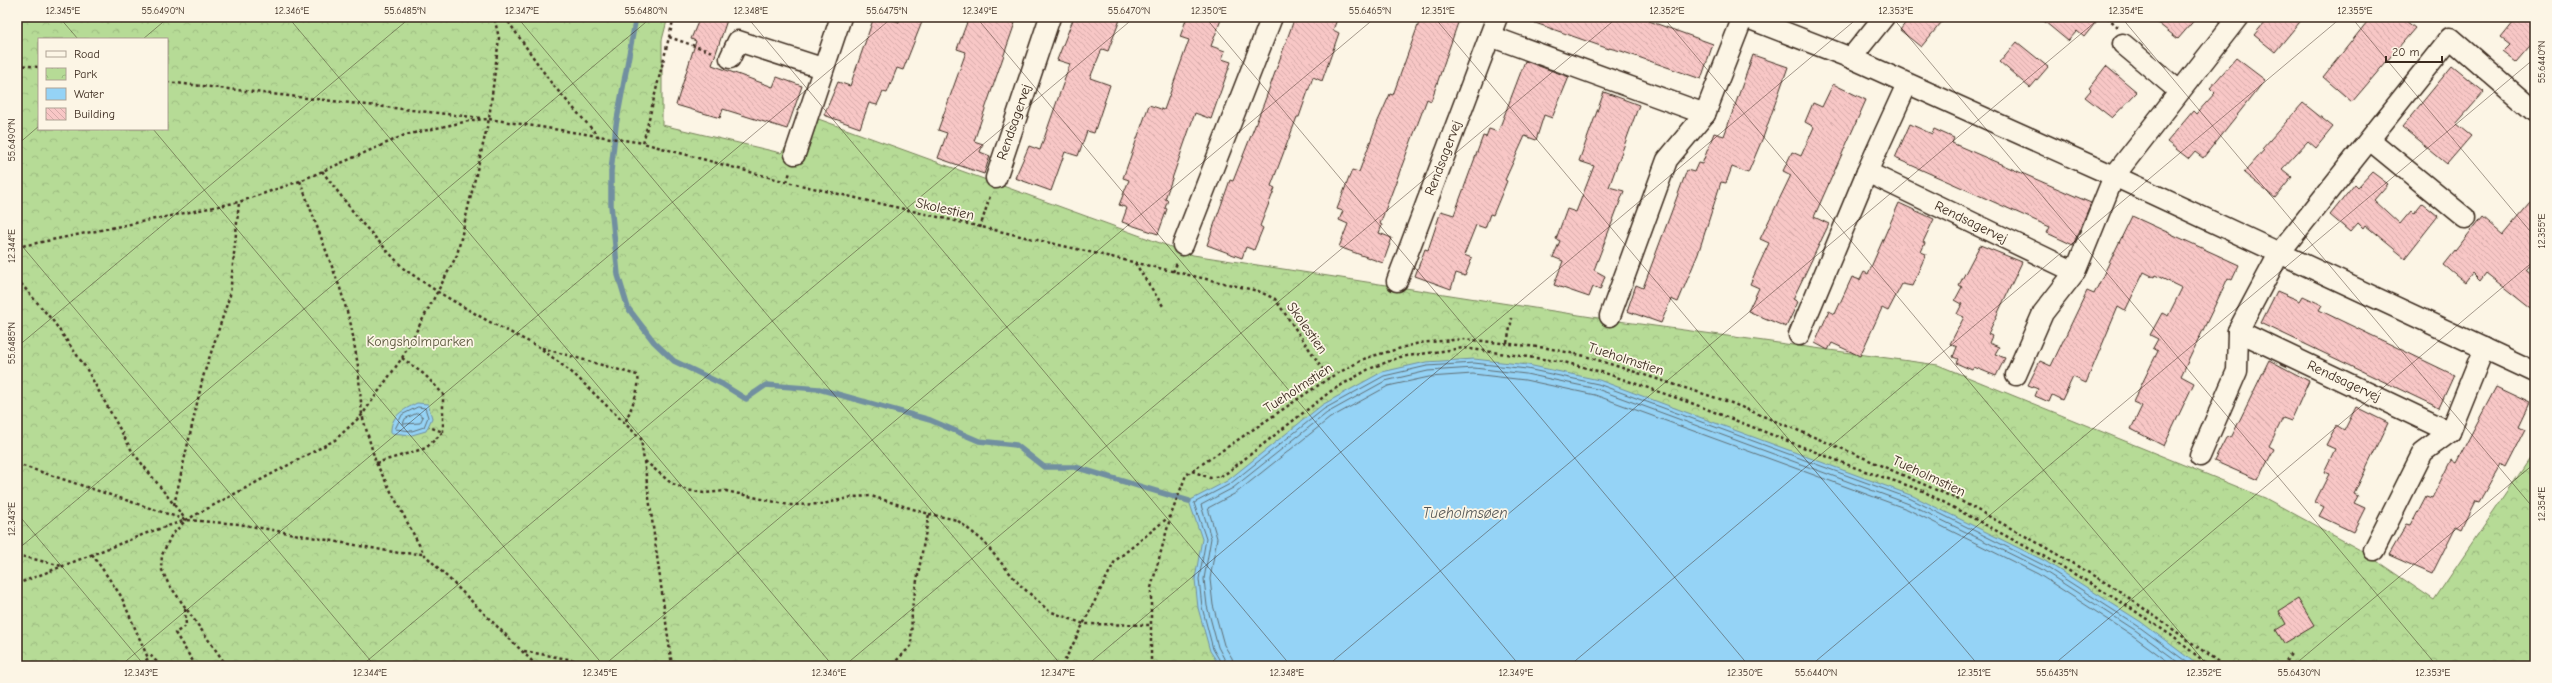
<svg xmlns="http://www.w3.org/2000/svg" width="2552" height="683" viewBox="0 0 2552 683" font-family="'Comic Neue',sans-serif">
	<defs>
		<pattern id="park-crowns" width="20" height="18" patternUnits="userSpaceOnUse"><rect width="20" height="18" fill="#b6db96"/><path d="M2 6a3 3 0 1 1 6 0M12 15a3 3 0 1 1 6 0" fill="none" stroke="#9dbc81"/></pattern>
		<pattern id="building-back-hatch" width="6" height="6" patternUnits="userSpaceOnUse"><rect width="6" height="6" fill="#f8c7c6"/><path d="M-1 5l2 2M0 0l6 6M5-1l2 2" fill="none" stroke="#d6abaa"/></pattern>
	</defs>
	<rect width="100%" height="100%" fill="#fcf5e5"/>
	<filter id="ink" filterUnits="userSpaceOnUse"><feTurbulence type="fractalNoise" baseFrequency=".025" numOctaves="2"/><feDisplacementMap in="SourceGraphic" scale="8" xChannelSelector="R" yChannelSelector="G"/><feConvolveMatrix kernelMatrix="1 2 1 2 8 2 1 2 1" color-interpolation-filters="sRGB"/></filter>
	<g filter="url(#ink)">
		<path fill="url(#park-crowns)" stroke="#78825a" fill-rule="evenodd" d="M 17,17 L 668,17 L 662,40 L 662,125 L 781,153 L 813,117 L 1193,255 L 1611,320 L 1938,365 L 2265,498 L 2362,551 L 2434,600 L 2535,451 L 2535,666 L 17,666 ZM 39,39 L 167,39 L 167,129 L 39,129 Z"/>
		<g fill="#95d3f6" stroke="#718fa0">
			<polygon points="1474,359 1528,365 1599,380 1913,496 2045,561 2141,622 2199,666 1220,666 1210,651 1198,608 1195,579 1202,539 1189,501 1227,481 1322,405 1382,372 1426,362"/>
			<path d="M 417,403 L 428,404 L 432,418 L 426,431 L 412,435 L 391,433 C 390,416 403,410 417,403 Z"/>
		</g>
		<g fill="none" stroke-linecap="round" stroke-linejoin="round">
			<g stroke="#5f6e74" stroke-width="1">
				<polygon points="418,407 425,408 428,417 424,427 412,431 395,429 402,415"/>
				<polygon points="418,413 423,417 420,423 403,424 405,419"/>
				<polyline points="1223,666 1213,649 1202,607 1199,579 1206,539 1194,503 1230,484 1324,409 1384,376 1427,366 1474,363 1527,369 1598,384 1911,499 2043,565 2138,626 2192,666"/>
				<polyline points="1228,666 1218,647 1207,606 1204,579 1211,538 1201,505 1233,488 1327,413 1385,381 1428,371 1474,368 1526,374 1597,389 1909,504 2041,569 2135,630 2184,666"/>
				<polyline points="1234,666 1232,658 1224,645 1213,605 1210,579 1217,538 1208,508 1236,493 1330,418 1388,386 1429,377 1473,374 1525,380 1595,395 1907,509 2038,574 2132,635 2174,666"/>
			</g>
			<polyline stroke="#718fa0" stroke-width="5.5" points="636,17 616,125 611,171 611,205 618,275 628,308 654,342 674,361 722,384 746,399 766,385 819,389 930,420 979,441 1016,445 1044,467 1075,467 1189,501"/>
		</g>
		<g fill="url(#building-back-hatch)" stroke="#3b2a1e">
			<polygon points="700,17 728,17 712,65 773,87 777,77 802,86 787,129 723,109 720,118 676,105 696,41 691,39"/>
			<polygon points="874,17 883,17 899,22 901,17 907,17 922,22 903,70 897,68 887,93 883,92 877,105 869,103 860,128 824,115 838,82 850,86"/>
			<polygon points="969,17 999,17 1015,23 974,141 983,144 980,152 990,156 984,174 938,158 947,133 938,130 966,52 957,49"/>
			<polygon points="1074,17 1121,17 1108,51 1102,49 1090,78 1110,85 1094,133 1087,131 1078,156 1065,152 1051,191 1015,178 1029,146 1040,150 1070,64 1057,60"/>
			<polygon points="1187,17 1222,17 1211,46 1225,51 1222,59 1231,62 1211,119 1195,113 1165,199 1168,200 1165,208 1167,209 1158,234 1122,222 1127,208 1119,205 1129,180 1123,178 1149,105 1164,110 1189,40 1180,37"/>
			<polygon points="1295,17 1338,17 1333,30 1339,33 1322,81 1313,77 1299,117 1297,117 1271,186 1275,188 1260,226 1263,228 1254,250 1246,247 1242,258 1207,245 1230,180 1233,181 1264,103"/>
			<polygon points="1421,17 1460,17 1431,101 1427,99 1380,224 1382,225 1379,233 1392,238 1383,263 1339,247 1348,224 1339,220 1343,211 1337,209 1352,170 1359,172 1378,121 1390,94 1393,95"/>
			<polygon points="1524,17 1650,17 1649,21 1713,44 1701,79 1621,51 1609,48 1609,49 1524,19"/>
			<polygon points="1910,17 1946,17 1921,47 1900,30"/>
			<polygon points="2039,17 2100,17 2084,37 2077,31 2068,41"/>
			<polygon points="2150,17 2197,17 2178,39"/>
			<polygon points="2269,17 2304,17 2275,52 2254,35"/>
			<polygon points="2371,17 2401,17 2415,28 2352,102 2323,77"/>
			<polygon points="2518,17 2535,17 2535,40 2516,62 2503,52 2510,45 2501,38"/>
			<polygon points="2017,42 2048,67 2030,88 2000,62"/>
			<polygon points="1753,55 1788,67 1764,135 1748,173 1732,167 1726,183 1721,182 1698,254 1678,302 1671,299 1661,323 1627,311 1636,285 1643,288 1687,170 1694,172 1698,163 1702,164 1714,133 1724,136"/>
			<polygon points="2236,58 2265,80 2203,158 2195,152 2189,159 2167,142 2193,111 2196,114 2215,93 2210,88"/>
			<polygon points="1525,61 1569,77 1552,118 1544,115 1536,140 1525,136 1505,180 1507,181 1493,215 1490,214 1485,228 1476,225 1464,255 1472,258 1465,276 1456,273 1451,289 1415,276 1425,249 1428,250 1441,211 1454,215 1483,136 1486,137 1489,129 1498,132"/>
			<polygon points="2106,66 2137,92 2112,118 2085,97 2091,90 2089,88"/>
			<polygon points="2452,66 2484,92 2456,124 2471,136 2447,164 2402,127"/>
			<polygon points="1833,84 1866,100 1814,217 1829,224 1793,299 1798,302 1786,327 1748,311 1759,288 1750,284 1769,243 1760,239 1791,175 1783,171 1792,152 1801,156 1814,127 1805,122 1813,103 1822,107"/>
			<polygon points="1604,92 1639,105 1609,187 1624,191 1594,270 1605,276 1600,290 1593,287 1589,297 1554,285 1563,261 1553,257 1560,241 1556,239 1567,209 1576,212 1594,166 1579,161"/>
			<polygon points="2303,103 2333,127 2316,148 2308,141 2282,169 2292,177 2275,198 2244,173 2264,150 2262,149"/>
			<polygon points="1910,124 1932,134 1934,129 1954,138 1952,143 2091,203 2073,245 2047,233 2050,227 1895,158"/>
			<polygon points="2372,172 2388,184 2374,200 2400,224 2411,211 2414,213 2422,203 2438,216 2405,258 2365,225 2363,228 2358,223 2350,232 2330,215 2355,184 2358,187"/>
			<polygon points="2535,197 2535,259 2526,269 2535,277 2535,312 2486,273 2480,281 2472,273 2465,282 2444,265 2482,217 2503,235"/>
			<polygon points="1899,203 1934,219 1923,242 1925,243 1921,252 1926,254 1912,286 1902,284 1888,311 1882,308 1860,356 1832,343 1828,350 1815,343 1829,311 1835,314 1852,277 1860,280 1864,272 1868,274"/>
			<polygon points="2132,216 2239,265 2232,280 2228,278 2181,376 2194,383 2164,446 2131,429 2142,406 2133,402 2158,351 2153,348 2158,339 2150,335 2162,313 2168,316 2182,288 2155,275 2154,277 2144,272 2125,311 2118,307 2086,383 2073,377 2062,400 2052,395 2049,402 2035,396 2038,389 2028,385 2040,361 2051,366 2087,291 2094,294"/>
			<polygon points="1980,245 2022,262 1988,334 1992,336 1989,343 1999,347 1995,354 2005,358 1996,376 1974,367 1972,370 1956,363 1958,359 1953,357 1957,347 1950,344 1964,317 1957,314 1962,304 1955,300 1962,287 1959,285"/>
			<polygon points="2277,291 2300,301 2303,296 2322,305 2319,310 2454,375 2439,408 2261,323"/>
			<polygon points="2269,360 2309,381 2291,421 2283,418 2269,446 2274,449 2258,480 2214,461 2227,436 2231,438"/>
			<polygon points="2496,387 2530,403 2519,426 2525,429 2505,468 2500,465 2479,502 2476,501 2462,529 2456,526 2432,574 2389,555 2407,524 2411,525 2426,496 2432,498 2451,460 2456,463"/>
			<polygon points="2356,407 2388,423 2354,494 2358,496 2354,503 2365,508 2353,532 2319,516 2324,507 2315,502 2329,474 2324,472 2335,449 2326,445 2336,426 2344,431"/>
			<polygon points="2298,599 2314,625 2284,643 2276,630 2286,624 2279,611"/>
		</g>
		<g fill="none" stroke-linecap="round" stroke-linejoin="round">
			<g stroke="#3b2a1e" stroke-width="23">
				<g id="minor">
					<polyline points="1745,17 1851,58 2114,176 2535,372"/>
					<polyline points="1490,36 1705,114"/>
					<polyline points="2123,44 2179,91"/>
					<polyline points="730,58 738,41 822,68"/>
					<polyline points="1851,58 1884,17"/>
					<polyline points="2370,140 2465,218"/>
					<polyline points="795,154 841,17"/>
					<polyline points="1867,172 2075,272"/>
					<polyline points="996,178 1050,17"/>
					<polyline points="1183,245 1272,17"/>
					<polyline points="1397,281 1497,17"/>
					<polyline points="1610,316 1667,160 1705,114 1743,17"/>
					<polyline points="2238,331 2450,432"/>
					<polyline points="1799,335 1867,172 1907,84"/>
					<polyline points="2016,375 2043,313 2075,272 2114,176 2238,17"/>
					<polyline points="2200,456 2237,371 2238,331 2280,252 2450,38 2535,112"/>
					<polyline points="2374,550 2423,452 2450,432 2484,348"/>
				</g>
			</g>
			<g stroke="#3b2a1e" stroke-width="2.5" stroke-dasharray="3 3" stroke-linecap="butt">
				<polyline points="505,17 552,84 599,137"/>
				<polyline points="674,17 643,143 787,182 1258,291 1275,299 1329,378"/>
				<polyline points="2107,17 2118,27"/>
				<polyline points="669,37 712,52"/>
				<polyline points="17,65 39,67"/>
				<polyline points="167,82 481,118"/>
				<polyline points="489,119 643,143"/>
				<polyline points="322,171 361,222 404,269 438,292 488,321 539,347 575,375 641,439 672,666"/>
				<polyline points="300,181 340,288 351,325 358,366 362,415 376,463 424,554 537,666"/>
				<polyline points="787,182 790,172"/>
				<polyline points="980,228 990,196"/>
				<polyline points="17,247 239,202 300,181 405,135 473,120 489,119"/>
				<polyline points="1135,263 1163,306"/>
				<polyline points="1173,272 1177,263"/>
				<polyline points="17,279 53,321 86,368 132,451 186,520"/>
				<polyline points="1507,343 1512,318"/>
				<path d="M 542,348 L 637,375 C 643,383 629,413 625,423"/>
				<polyline points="402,358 425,375 443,394 443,432"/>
				<polyline points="645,461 671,483 687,490 704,493 726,491 789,505 823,504 852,497 871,496 929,514 912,608 911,646 891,666"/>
				<polyline points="376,463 426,448 443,432 429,427"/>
				<polyline points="17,464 186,520 239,524 399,553 424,554"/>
				<polyline points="1192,471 1210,478 1224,475 1331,391 1369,369 1400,357 1463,348 1564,362 1605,373 1694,404 1856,468 1921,490 2056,563 2126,605 2172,636 2210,666"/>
				<polyline points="174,505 203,377 230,295 239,202"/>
				<polyline points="929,514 957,520 982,540 1019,584 1049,611 1084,624 1151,625"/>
				<polyline points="92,554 121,596 148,658"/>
				<polyline points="17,555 62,566"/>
				<polyline points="17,584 147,533 186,520"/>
				<polyline points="185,609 186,626 175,633 196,666"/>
				<polyline points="524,651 606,666"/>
				<polyline points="17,663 18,666"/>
				<polyline points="146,666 145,661 151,656 161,666"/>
				<polyline points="227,666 168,583 161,568 162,555 171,536 186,520 335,440 362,415 402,358 457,255 489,119 499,38 494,17"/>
				<polyline points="1062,666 1115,561 1170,516"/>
				<polyline points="1151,666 1151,588 1171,515 1186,475 1329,378 1366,358 1419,343 1464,339 1547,348 1585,356 1729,402 1855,454 1959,500 2036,542 2118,590 2224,666"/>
				<polyline points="2283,666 2292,651"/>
			</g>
			<use href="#minor" stroke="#fcf5e5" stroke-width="20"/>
		</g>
	</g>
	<path fill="none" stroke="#3b2a1e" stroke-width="1" stroke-opacity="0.45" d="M 59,17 L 78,39M 288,17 L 833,666M 517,17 L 1062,666M 747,17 L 1291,666M 976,17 L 1520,666M 1205,17 L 1749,666M 1434,17 L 1979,666M 1663,17 L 2208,666M 1892,17 L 2437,666M 2121,17 L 2535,510M 2351,17 L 2535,237M 143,39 L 169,17M 153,129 L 604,666M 17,145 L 39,126M 17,240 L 375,666M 17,347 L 411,17M 17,513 L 145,666M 17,550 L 652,17M 120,666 L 893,17M 361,666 L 1135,17M 603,666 L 1376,17M 844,666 L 1618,17M 1086,666 L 1859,17M 1327,666 L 2101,17M 1569,666 L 2342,17M 1810,666 L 2535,58M 2052,666 L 2535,260M 2293,666 L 2535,463M 2534,666 L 2535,665"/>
	<g text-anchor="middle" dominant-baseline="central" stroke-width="3.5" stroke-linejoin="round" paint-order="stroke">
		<g font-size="14" fill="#3b2a1e" stroke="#fcf5e5">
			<text transform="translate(1014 122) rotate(-71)">Rendsagervej</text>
			<text transform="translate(1443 158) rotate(-69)">Rendsagervej</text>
			<text transform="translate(945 209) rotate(13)">Skolestien</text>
			<text transform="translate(1971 222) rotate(26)">Rendsagervej</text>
			<text transform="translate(1307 328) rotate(55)">Skolestien</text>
			<text transform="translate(1626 359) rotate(18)">Tueholmstien</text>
			<text transform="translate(2344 381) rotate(25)">Rendsagervej</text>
			<text transform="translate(1298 388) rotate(-33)">Tueholmstien</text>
			<text transform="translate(1929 476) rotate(25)">Tueholmstien</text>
		</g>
		<g font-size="14" fill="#5a563c" stroke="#fcf5e5">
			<text x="420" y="341">Kongsholmparken</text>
		</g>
		<g font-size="15" font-style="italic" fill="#525454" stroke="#fcf5e5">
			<text x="1465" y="513">Tueholmsøen</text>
		</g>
	</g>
	<rect width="2552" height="683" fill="none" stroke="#fcf5e5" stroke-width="44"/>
	<rect x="38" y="38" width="130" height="92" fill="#fcf5e5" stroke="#afa495"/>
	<rect x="46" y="51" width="20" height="6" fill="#fcf5e5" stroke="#afa495"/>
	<text x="74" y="58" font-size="12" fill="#3b2a1e">Road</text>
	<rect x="46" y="68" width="20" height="12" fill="url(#park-crowns)" stroke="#afa495"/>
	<text x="74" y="78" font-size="12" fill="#3b2a1e">Park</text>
	<rect x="46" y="88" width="20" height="12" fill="#95d3f6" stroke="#afa495"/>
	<text x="74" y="98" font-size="12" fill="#3b2a1e">Water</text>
	<rect x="46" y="108" width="20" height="12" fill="url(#building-back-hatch)" stroke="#afa495"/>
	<text x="74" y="118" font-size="12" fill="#3b2a1e">Building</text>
	<path d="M2386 56v6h56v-6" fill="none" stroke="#3b2a1e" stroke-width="2"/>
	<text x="2392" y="56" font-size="12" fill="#3b2a1e" stroke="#fcf5e5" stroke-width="3" paint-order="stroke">20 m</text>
	<rect x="22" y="22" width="2508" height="639" fill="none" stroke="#3b2a1e" stroke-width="1.5"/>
	<g font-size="10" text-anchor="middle" fill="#3b2a1e">
		<text x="63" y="14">12.345°E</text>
		<text x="163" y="14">55.6490°N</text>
		<text x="292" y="14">12.346°E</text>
		<text x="405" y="14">55.6485°N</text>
		<text x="522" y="14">12.347°E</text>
		<text x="646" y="14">55.6480°N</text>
		<text x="751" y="14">12.348°E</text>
		<text x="887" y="14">55.6475°N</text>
		<text x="980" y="14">12.349°E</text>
		<text x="1129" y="14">55.6470°N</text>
		<text x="1209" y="14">12.350°E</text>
		<text x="1370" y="14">55.6465°N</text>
		<text x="1438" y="14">12.351°E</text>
		<text x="1667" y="14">12.352°E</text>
		<text x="1896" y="14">12.353°E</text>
		<text x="2126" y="14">12.354°E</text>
		<text x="2355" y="14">12.355°E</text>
		<text transform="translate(2541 62) rotate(-90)" y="4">55.6440°N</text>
		<text transform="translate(11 140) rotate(-90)" y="4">55.6490°N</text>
		<text transform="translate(2541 231) rotate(-90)" y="4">12.355°E</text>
		<text transform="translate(11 246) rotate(-90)" y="4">12.344°E</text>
		<text transform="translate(11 343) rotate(-90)" y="4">55.6485°N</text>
		<text transform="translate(2541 504) rotate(-90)" y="4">12.354°E</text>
		<text transform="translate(11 519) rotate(-90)" y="4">12.343°E</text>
		<text x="141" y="676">12.343°E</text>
		<text x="370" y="676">12.344°E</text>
		<text x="600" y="676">12.345°E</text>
		<text x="829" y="676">12.346°E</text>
		<text x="1058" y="676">12.347°E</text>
		<text x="1287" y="676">12.348°E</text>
		<text x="1516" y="676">12.349°E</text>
		<text x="1745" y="676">12.350°E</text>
		<text x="1816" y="676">55.6440°N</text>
		<text x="1974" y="676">12.351°E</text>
		<text x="2057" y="676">55.6435°N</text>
		<text x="2204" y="676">12.352°E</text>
		<text x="2299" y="676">55.6430°N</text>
		<text x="2433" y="676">12.353°E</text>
	</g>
</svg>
